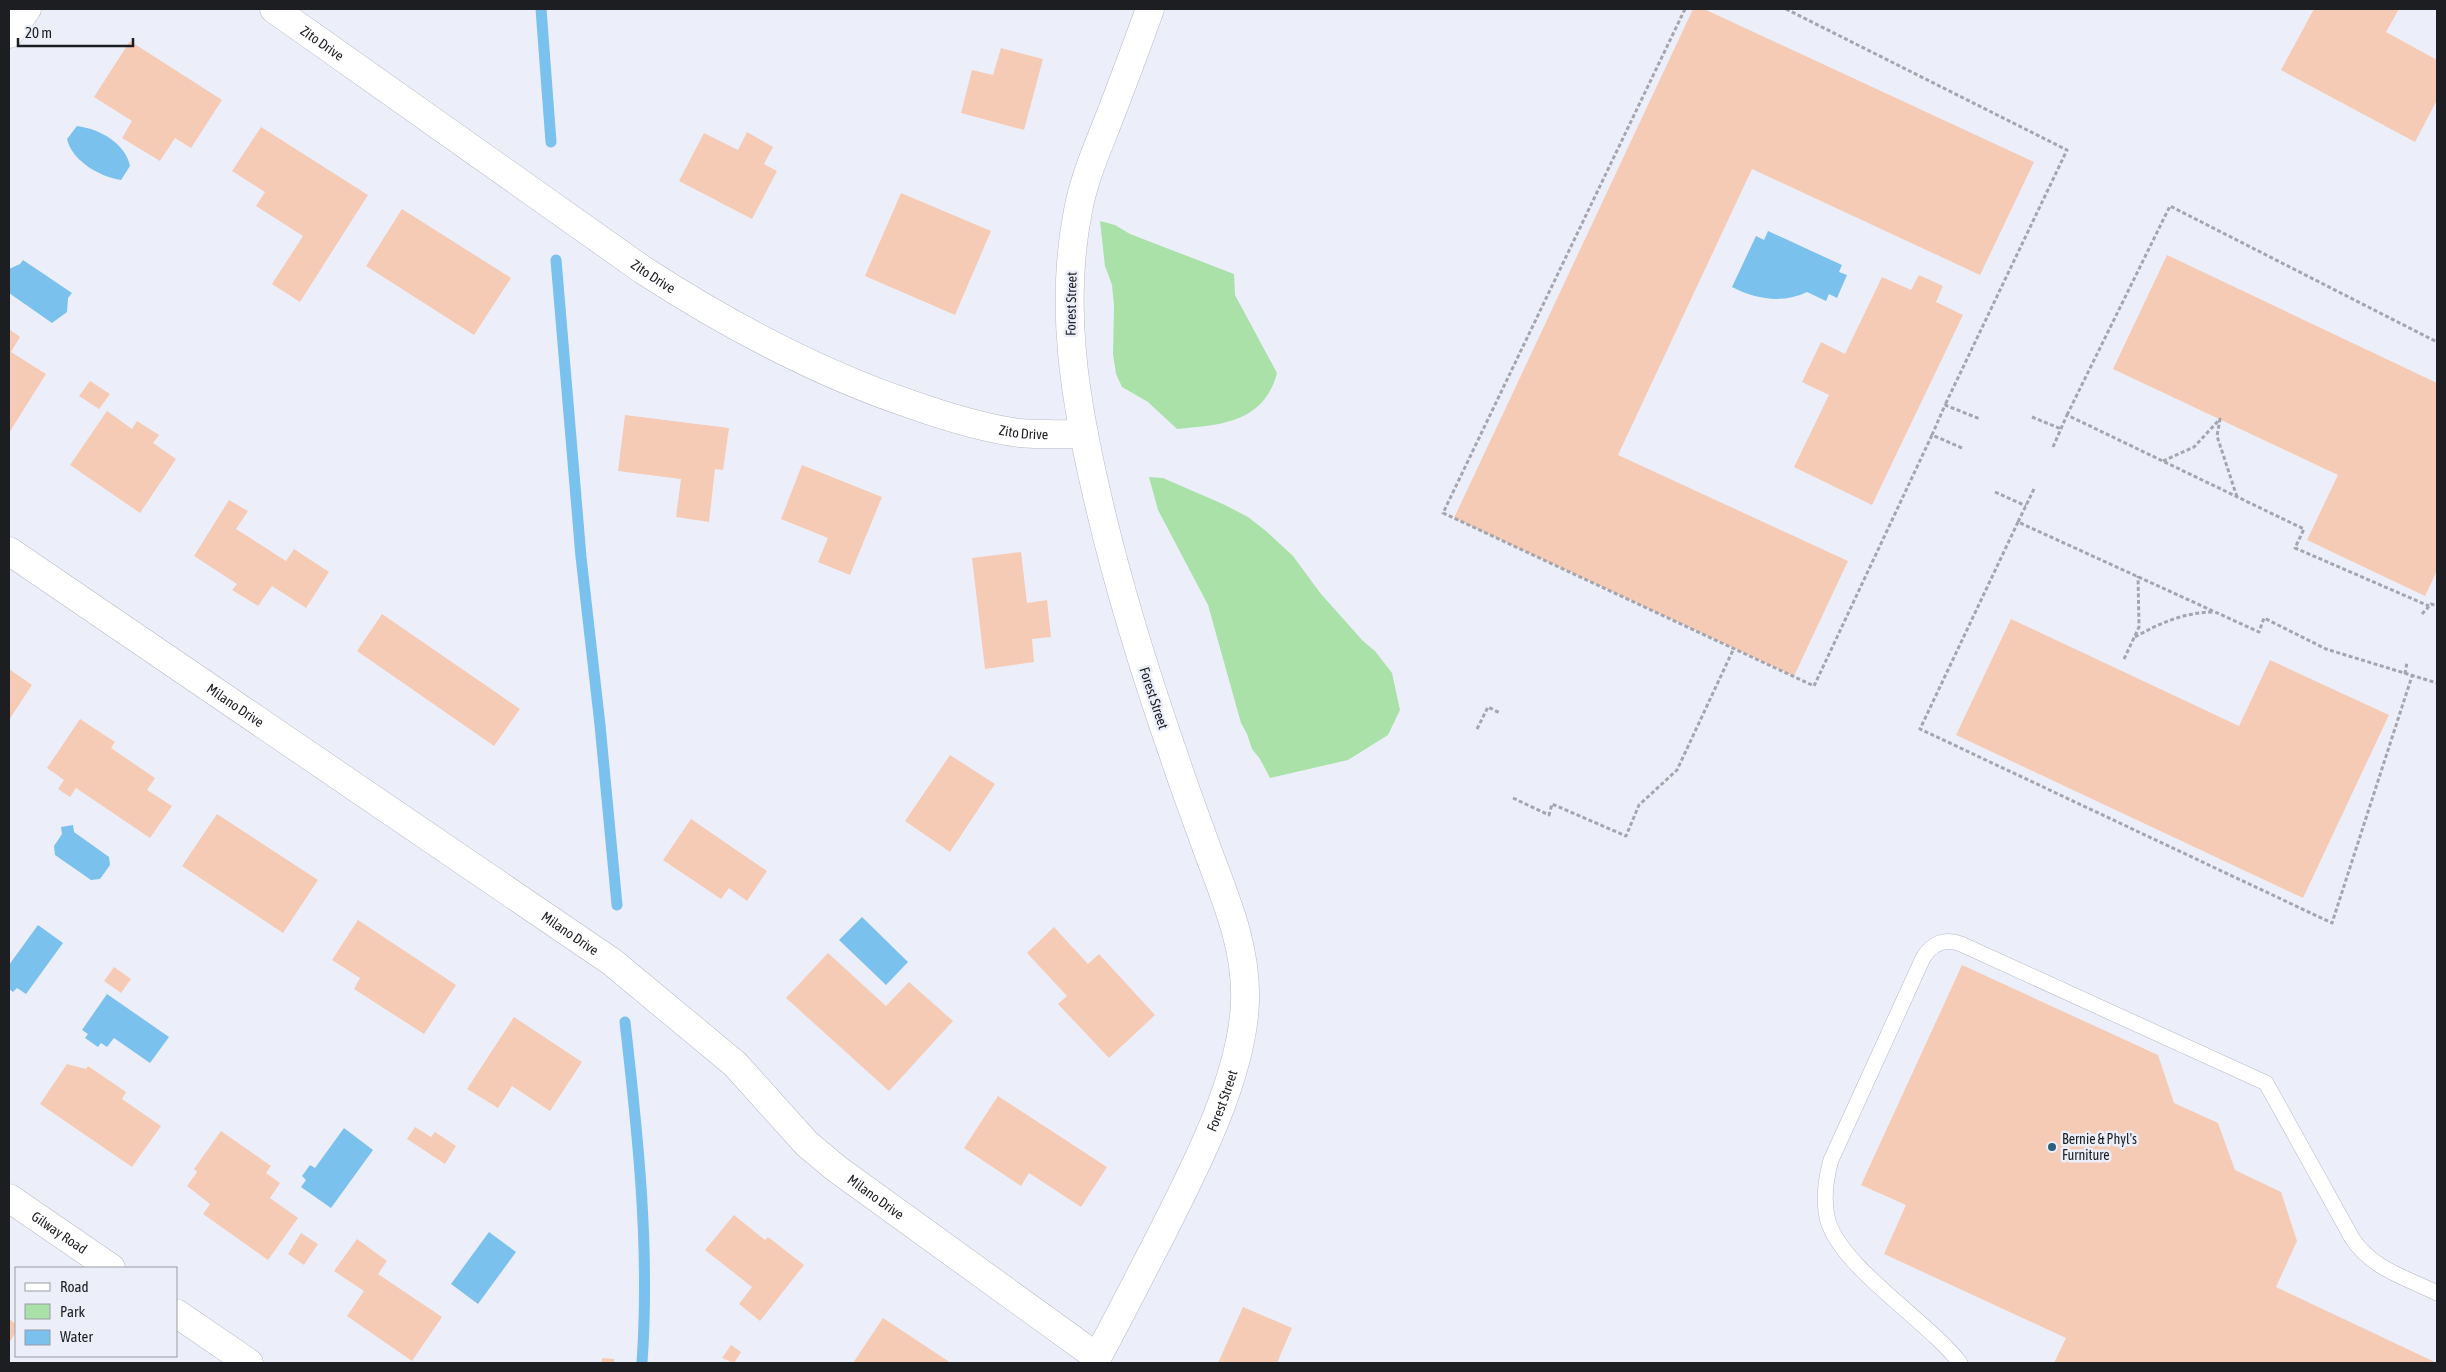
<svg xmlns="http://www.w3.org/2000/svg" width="2446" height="1372" viewBox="0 0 2446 1372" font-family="'Asap Condensed',sans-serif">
	<rect width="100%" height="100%" fill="#eceffa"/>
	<g fill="#aae1a9">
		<path d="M 1100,221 L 1115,225 L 1130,234 L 1234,274 L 1235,295 L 1277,373 C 1264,423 1221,425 1177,429 L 1148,402 L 1122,387 L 1116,374 L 1113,354 L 1114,305 L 1112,285 L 1105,266 Z"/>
		<polygon points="1149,477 1163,478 1225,505 1248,517 1266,531 1293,556 1321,594 1363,641 1375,651 1392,673 1400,710 1388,735 1348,760 1270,778 1260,759 1252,749 1247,734 1241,723 1208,605 1158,510"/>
	</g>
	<g fill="#7bc1ed">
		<path d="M 77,126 C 100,129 125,143 130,166 L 121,180 C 100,177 72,161 67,139 Z"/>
		<path d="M 1768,231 L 1842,265 L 1839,272 L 1847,275 L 1837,298 L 1829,294 L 1826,301 L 1807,292 C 1783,304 1755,299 1732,287 L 1756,236 L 1764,240 Z"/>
		<polygon points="23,260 72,293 68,298 67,312 52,323 9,293 9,269 20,264"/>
		<polygon points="73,825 74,832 109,857 110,865 100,879 91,880 55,855 54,846 62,834 61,827"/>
		<polygon points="862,917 908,962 886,985 839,940"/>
		<polygon points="38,925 63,943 26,994 17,988 13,992 9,989 9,965"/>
		<polygon points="107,994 169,1037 150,1063 114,1038 107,1047 101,1043 98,1047 85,1038 88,1034 82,1030"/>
		<polygon points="344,1128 373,1150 331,1208 301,1187 306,1180 302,1176 310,1165 315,1168"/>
		<polygon points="489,1232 516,1252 478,1304 451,1284"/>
	</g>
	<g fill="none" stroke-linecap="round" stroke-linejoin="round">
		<g stroke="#7bc1ed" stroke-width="11">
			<polyline points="541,9 551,142"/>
			<polyline points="556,260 581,557 600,725 617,905"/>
			<path d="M 625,1022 C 638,1136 650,1248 642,1363"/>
		</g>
	</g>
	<g fill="#f6cbb5">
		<polygon points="1693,9 1704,9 2034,162 1980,275 1752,169 1618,455 1848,561 1794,676 1454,518"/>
		<polygon points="2314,9 2399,9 2386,32 2437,60 2437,100 2415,142 2281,70"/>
		<polygon points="130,41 222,100 191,148 175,138 160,161 122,138 132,121 94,97"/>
		<polygon points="1001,48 1043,59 1024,130 961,113 972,70 993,75"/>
		<polygon points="261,127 368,195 300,302 272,284 303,236 256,206 265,192 232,171"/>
		<polygon points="747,132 773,147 764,164 777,171 752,219 679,181 704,133 738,150"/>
		<polygon points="901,193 991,231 955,315 865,276"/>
		<polygon points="402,209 511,278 474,335 366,266"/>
		<polygon points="2167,255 2437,383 2437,571 2425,596 2307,540 2338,475 2113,369"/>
		<polygon points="1919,275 1943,286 1936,302 1963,315 1872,505 1794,467 1829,395 1802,382 1821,342 1845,354 1882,277 1911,290"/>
		<polygon points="9,329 20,337 11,352 46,374 9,433"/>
		<polygon points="90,381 110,394 99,409 79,396"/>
		<polygon points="107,411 132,429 137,421 159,435 153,443 176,459 140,513 70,465"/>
		<polygon points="625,415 729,428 723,470 715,469 709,522 676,517 681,479 618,471"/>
		<polygon points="802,465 882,497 850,575 818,562 828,538 781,519"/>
		<polygon points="229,500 248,511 236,529 286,561 294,549 329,572 306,608 272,586 258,606 232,590 237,584 194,556"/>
		<polygon points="1021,552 1027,603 1047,600 1051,637 1032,639 1034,662 985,669 972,558"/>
		<polygon points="382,614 520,709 494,746 357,651"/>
		<polygon points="2011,619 2239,726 2270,660 2389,715 2303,898 1956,735"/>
		<polygon points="9,669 32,685 9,720"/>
		<polygon points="80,719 115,742 111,748 155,778 147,790 172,806 150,838 76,788 70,797 58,789 64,780 47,768"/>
		<polygon points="950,755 995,784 950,852 905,821"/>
		<polygon points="217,814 318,880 283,933 182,866"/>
		<polygon points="691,819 767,871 747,901 729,888 721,899 663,860"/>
		<polygon points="358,920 456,985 424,1034 354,989 360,978 332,960"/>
		<polygon points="1054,927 1088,964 1099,954 1155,1015 1109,1058 1058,1004 1067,996 1027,953"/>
		<polygon points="828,953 886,1006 909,982 953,1021 889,1091 786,998"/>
		<polygon points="1962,965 2158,1055 2174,1103 2218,1123 2235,1170 2281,1192 2297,1241 2276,1287 2437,1363 2054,1363 2066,1338 1884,1254 1906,1205 1861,1185"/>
		<polygon points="114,967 131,979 121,993 104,981"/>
		<polygon points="514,1017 582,1062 550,1111 512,1086 498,1108 467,1089"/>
		<polygon points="67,1064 86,1069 88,1066 126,1092 122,1099 161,1126 132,1167 40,1104"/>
		<polygon points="998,1096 1107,1167 1081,1207 1029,1173 1021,1186 964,1148"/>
		<polygon points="415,1127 431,1137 435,1132 456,1146 445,1164 407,1139"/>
		<polygon points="221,1131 271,1166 266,1173 280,1183 270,1198 298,1218 268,1260 203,1214 210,1204 187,1186 197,1172 194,1169"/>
		<polygon points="734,1215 765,1240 768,1237 804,1265 760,1321 739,1304 752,1287 705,1250"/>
		<polygon points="301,1233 318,1244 304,1265 288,1254"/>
		<polygon points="357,1239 387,1261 378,1274 442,1317 412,1361 347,1316 364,1291 334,1271"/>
		<polygon points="1243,1307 1292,1328 1277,1363 1218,1363"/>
		<polygon points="883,1318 951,1363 853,1363"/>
		<polygon points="9,1319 16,1324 16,1332 9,1343"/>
		<polygon points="731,1345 741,1352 734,1363 722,1358"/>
		<polygon points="602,1358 614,1359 614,1363 601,1363"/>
	</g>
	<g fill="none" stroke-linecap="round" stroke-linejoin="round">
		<g stroke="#b7bac5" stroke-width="16">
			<path id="lane" d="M 1960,1363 C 1928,1321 1842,1268 1828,1221 C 1823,1202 1826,1178 1831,1160 L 1923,958 C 1932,943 1945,938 1961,944 L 2266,1083 L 2352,1238 C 2371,1268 2406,1278 2437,1293"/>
		</g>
		<g stroke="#b7bac5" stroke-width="29">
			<g id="street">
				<path id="s1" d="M 274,9 L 643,270 C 728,325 817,373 913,405 C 947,417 983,428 1019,433 C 1041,435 1062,434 1084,434"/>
				<polyline points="9,34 27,9"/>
				<path id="s2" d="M 9,551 L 612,962 L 735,1064 L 807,1144 L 837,1169 L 1097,1357"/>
				<path id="s3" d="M 9,1198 L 111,1268"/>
				<polyline points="176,1313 249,1363"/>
			</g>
		</g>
		<g stroke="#b7bac5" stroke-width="29">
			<g id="secondary">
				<path id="s4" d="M 1094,1363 C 1116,1324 1136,1283 1157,1243 C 1192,1174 1242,1080 1245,1002 C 1247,951 1228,904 1210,857 C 1198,823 1185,790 1174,756 C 1144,670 1117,583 1097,495 C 1075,401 1059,307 1078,211 C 1084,178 1098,147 1110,116 C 1124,80 1137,45 1150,9"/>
			</g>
		</g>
		<g stroke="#a4a6af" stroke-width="3" stroke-dasharray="4 2.5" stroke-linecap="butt">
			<polyline points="1685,9 1443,513 1814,686 1932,435"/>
			<polyline points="1786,9 2067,150 1945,405"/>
			<polyline points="2067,415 2170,206 2437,342"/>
			<polyline points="2032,417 2061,429"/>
			<polyline points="2053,447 2067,415 2304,529 2295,548 2429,606"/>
			<polyline points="1962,448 1932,435 1945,405 1980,419"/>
			<polyline points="2163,461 2194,447 2220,419 2217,436 2237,497"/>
			<polyline points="2034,489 2018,522 2259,632 2264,618 2326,649 2437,683"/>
			<polyline points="1995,492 2026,506"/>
			<polyline points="2018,522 1920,729 2332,923 2412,676"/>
			<polyline points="2422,614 2431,604 2437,606"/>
			<path d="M 2135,637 C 2160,623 2185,612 2214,612"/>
			<polyline points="2124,659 2139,627 2138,576"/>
			<polyline points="2405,674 2407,662"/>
			<polyline points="1477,729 1488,707 1500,713"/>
			<polyline points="1513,798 1549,815 1552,804 1626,836 1639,805 1677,770 1734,648"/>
		</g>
		<use href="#lane" stroke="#fff" stroke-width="15"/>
		<use href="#street" stroke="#fff" stroke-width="28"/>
		<use href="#secondary" stroke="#fff" stroke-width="28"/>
	</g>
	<circle fill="#2d5e7c" stroke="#eceffa" stroke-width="2" cx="2052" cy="1147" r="5"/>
	<g text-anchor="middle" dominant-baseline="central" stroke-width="5" stroke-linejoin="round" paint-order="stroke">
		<g font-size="14" fill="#1d1e22" stroke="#eceffa">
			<text stroke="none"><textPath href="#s1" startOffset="59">Zito Drive</textPath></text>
			<text stroke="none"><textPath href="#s1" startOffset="464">Zito Drive</textPath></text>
			<text transform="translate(1071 304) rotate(-89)">Forest Street</text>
			<text stroke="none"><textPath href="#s1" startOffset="869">Zito Drive</textPath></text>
			<text transform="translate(1154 698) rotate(72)">Forest Street</text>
			<text stroke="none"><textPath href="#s2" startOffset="274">Milano Drive</textPath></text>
			<text stroke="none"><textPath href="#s2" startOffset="679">Milano Drive</textPath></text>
			<text stroke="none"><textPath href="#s4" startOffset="292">Forest Street</textPath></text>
			<text stroke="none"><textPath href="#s2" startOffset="1084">Milano Drive</textPath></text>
			<text stroke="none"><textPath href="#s3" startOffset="61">Gilway Road</textPath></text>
		</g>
		<g font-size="14" fill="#1d1e22" stroke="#eceffa" text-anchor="start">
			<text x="2062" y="1139">Bernie &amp; Phyl's<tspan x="2062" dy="16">Furniture</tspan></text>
		</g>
	</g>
	<rect width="2446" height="1372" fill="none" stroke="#1d1e22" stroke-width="20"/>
	<rect x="15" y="1267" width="162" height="90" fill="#eceffa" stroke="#999ba4"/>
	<rect x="25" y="1283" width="25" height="8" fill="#ffffff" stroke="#999ba4"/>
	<text x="60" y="1292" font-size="15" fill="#1d1e22">Road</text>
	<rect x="25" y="1304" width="25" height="15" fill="#aae1a9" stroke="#999ba4"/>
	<text x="60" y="1317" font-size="15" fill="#1d1e22">Park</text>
	<rect x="25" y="1330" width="25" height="15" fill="#7bc1ed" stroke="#999ba4"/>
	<text x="60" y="1342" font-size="15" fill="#1d1e22">Water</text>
	<path d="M18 38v8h115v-8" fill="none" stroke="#1d1e22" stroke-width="2.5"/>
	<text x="25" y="38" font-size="15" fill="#1d1e22" stroke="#eceffa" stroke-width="4" paint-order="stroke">20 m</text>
</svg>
